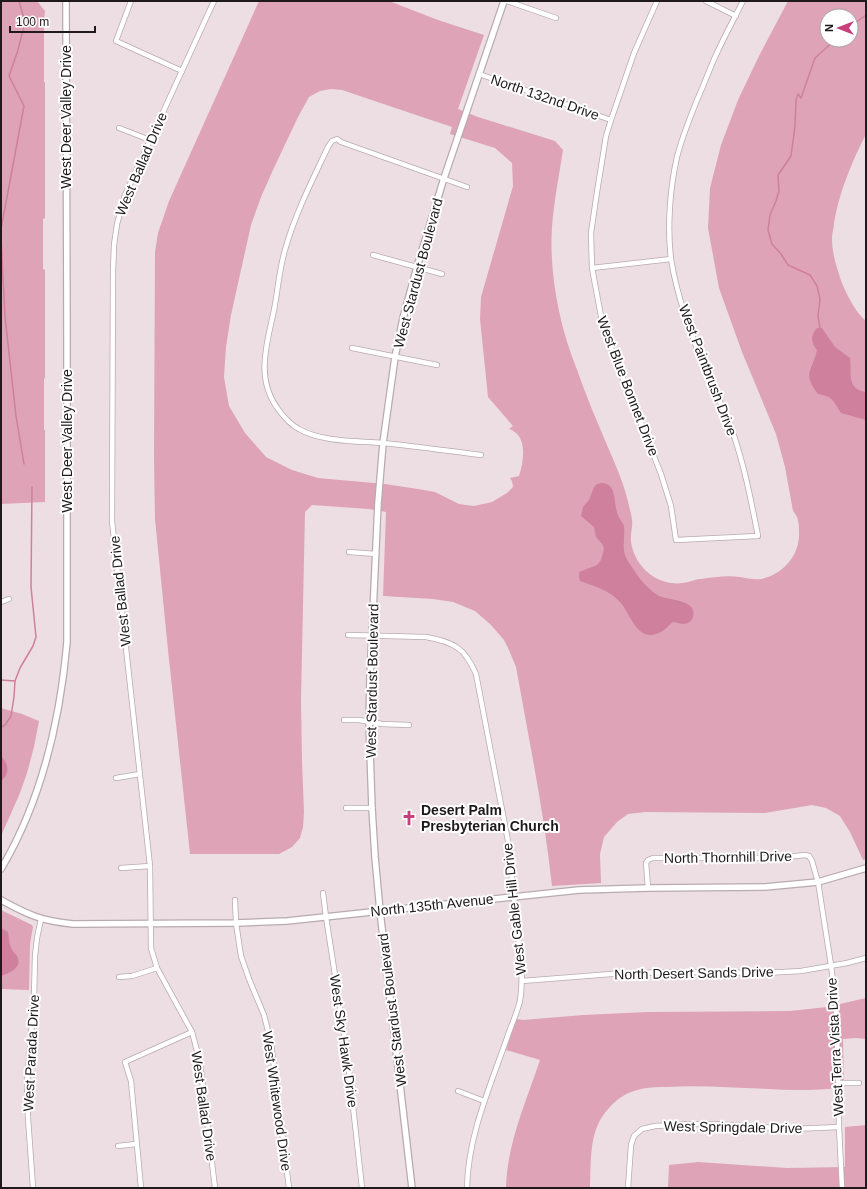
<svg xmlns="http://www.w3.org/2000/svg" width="867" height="1189" viewBox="0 0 867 1189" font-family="Arial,sans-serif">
	<rect width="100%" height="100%" fill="#eddee3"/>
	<g fill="#dea3b7" fill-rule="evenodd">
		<polygon points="1,1 37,1 45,11 44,20 44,82 45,82 45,218 43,219 43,269 45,270 45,378 44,379 44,430 45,430 45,502 1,504"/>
		<path d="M 259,1 L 389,1 L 438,20 L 484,35 L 458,109 L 478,117 L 555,141 L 563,150 C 559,176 554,201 552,227 C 549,272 559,325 576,367 C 586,396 598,424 610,452 C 616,466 622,480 626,494 C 628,502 631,512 632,520 C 633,527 630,535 631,542 C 633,556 642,570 654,577 C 664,583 677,585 688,582 C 693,581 696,579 701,579 C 713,577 728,575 740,577 C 749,579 759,581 768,577 C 787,570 800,552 799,532 C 799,524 799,518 793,511 L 785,467 L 776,434 L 742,352 L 719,288 L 708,228 L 710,188 L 721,145 L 738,100 L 759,56 L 788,1 L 866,1 L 866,134 C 852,162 839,192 834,223 C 834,228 832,233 832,238 C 832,254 837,269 842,283 C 847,295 856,313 866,321 L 866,859 L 863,860 L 850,832 L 840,816 L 826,808 L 812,805 L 765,813 L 645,812 L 628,814 L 617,822 L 604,837 L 600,854 L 601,883 L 552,886 C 544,812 529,740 516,667 L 509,650 L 504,640 L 491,625 L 475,611 L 453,602 L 433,599 L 383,596 L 386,512 L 369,509 L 312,505 L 305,512 L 301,699 L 302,761 L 304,812 L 303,827 L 300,838 L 292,847 L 279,854 L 190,854 L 168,650 L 155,519 L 154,456 L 155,252 L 158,233 L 169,201 ZM 827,16 L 851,16 L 851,40 L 827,40 ZM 331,89 L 342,90 L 428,119 L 452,127 L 450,134 L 495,148 L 512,163 L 513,186 L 481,297 L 480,319 L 488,397 L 513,426 L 509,429 C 528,435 524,461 519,476 L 510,478 L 512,481 L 513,487 L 507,493 L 492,502 L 474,506 L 459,504 L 435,492 L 418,489 L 385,484 L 318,478 L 292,470 L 266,457 L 245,433 L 229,406 L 224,377 L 226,347 L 231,315 L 251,225 L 261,197 L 273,170 L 298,117 L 309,97 L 320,91 Z"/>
		<polygon points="1,708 22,714 39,721 34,747 27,773 20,793 1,836"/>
		<polygon points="1,910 32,925 33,927 30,944 29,990 1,989"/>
		<path d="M 866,998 L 866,1039 L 856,1038 L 843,1039 L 844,1088 C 818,1090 793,1091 768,1089 C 734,1088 701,1085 668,1087 C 657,1087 645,1087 634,1091 C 621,1095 610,1105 602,1117 C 589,1137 591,1165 590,1188 L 506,1188 C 507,1143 526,1102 540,1060 L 506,1050 L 516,1019 L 523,1020 L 583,1015 L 648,1012 L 790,1011 L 827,1007 Z"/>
		<polygon points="866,1125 866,1188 668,1188 669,1165 698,1162 787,1168 845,1167 845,1127"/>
	</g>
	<g fill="#ce809c">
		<path d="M 817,328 L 822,328 L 835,347 L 850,358 C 852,373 846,389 866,392 L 866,420 L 841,413 C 833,401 834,397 818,394 C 802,373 812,372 817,350 C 811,343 810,335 817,328 Z"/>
		<path d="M 602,483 C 618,484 613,504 618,515 C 619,519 623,522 624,526 C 625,534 623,543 624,551 C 625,558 630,564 634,570 C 640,580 649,590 659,596 C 669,600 680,599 689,605 C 695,608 695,620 688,623 C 684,625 678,623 673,622 C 669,625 665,630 661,632 C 637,645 631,613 619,601 C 607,589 596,587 580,581 L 579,577 L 579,572 L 597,565 L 601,560 L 604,549 L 603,545 L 596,537 L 594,527 L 581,516 L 583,507 L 589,500 L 594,487 L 597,484 Z"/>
		<path d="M 1,756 C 9,765 10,774 1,781 Z"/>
		<path d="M 1,928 L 8,932 C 9,938 9,943 11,948 C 13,952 15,953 17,956 C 23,968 9,973 1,976 Z"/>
	</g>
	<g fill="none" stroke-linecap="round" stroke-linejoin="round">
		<g stroke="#ce809c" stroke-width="1.5">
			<polyline points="851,26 866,15"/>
			<polyline points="1,229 24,106 9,76 18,50 25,22 19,1"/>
			<polyline points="1,238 5,317 16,416 24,464"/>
			<polyline points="820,328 818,316 820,299 817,286 810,275 788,265 781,254 772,244 768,230 770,215 776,201 779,191 778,175 791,156 795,126 796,100 798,94 801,98 815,58 835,40"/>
			<polyline points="1,680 15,681"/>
			<polyline points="1,727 5,725 11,716 14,697 15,681 20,668 33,646 36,637 31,587 32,487"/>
		</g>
		<g stroke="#b8aaaf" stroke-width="6">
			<g id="minor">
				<polyline points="131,1 116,41 182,71"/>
				<polyline points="214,1 125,195 117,224 114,245 113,272 112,521 150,866 151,948 157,968 192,1032 200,1062 215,1188"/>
				<polyline points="507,1 556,18"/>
				<path d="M 657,1 L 634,53 L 611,120 L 606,136 L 597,192 L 591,233 L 592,268 L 601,316 L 606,335 L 661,474 L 671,506 L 676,540 L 758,536 C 751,500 744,464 732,430 C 724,409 714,389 705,369 C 691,334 677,297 671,259 C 667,227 670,188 677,157 C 682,137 690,118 697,100 C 704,85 709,70 716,55 C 724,37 734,19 743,1"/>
				<polyline points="706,1 736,16"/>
				<polyline points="479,74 611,120"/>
				<polyline points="119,128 150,140"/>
				<path d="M 467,187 L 341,142 L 337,139 L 332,141 L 328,147 C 312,181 295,214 285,250 C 279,270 278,290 274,310 C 267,344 255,378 278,409 C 283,416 291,425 299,429 C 321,442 357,441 382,443 C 415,446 448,451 481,455"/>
				<polyline points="373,255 442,274"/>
				<polyline points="592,268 671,259"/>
				<polyline points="352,348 437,365"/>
				<polyline points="349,552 376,554"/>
				<polyline points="1,602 9,599"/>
				<path d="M 348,635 L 426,637 C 454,642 465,648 476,674 L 508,841 L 521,964 C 522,976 522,989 520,1001 C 517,1013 511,1026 507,1038 C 490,1087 468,1135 467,1188"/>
				<polyline points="344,720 359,720 382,724 409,725"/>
				<polyline points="116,778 140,774"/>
				<polyline points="346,808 372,808"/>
				<polyline points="121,868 150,866"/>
				<polyline points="648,888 646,863 648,860 653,858 777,858 805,855 809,856 812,861 818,882 831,965 836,1005 837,1029 839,1127 842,1188"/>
				<polyline points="323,893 326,917 347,1052 362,1188"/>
				<polyline points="235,900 236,923 241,956 249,979 264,1015 271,1043 289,1188"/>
				<polyline points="119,977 132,976 157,968"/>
				<polyline points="522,981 624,973 693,972 764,973 801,971 847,963 866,958"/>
				<polyline points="838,1083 859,1083"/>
				<polyline points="458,1091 484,1101"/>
				<polyline points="118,1146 136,1144"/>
				<polyline points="33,1188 28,1118 27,1083 34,998 35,956 37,938 41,919"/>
				<polyline points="141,1188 131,1081 125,1062 192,1032"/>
				<polyline points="628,1188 631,1145 634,1136 642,1129 655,1126 688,1124 714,1124 793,1129 839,1127"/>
			</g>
		</g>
		<g stroke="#b8aaaf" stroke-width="8">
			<g id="tertiary">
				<path d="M 1,869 C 42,800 60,721 67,642 L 67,335 L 66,1"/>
				<path d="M 1,900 C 28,915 42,921 73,924 L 236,923 L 287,921 L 579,890 L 648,888 L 765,887 L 818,882 L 866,868"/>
				<polyline points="412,1188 380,911 375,857 372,808 369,722 370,678 378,503 383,443 395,357 403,318 417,267 444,178 504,1"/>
			</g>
		</g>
		<use href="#minor" stroke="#fff" stroke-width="4.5"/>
		<use href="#tertiary" stroke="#fff" stroke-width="5.5"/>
	</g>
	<defs>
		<g id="church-bare" transform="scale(1.2)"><path d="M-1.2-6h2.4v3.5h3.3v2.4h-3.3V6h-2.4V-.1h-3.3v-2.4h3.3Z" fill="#c73f7b" stroke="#fff" stroke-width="2.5" paint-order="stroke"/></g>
	</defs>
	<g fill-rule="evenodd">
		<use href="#church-bare" x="409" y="818"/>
	</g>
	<g text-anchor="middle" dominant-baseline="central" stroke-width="4" stroke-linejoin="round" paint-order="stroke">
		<g font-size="14" fill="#1f191b" stroke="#fff">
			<text transform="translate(545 97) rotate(19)">North 132nd Drive</text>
			<text transform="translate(66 117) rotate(-90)">West Deer Valley Drive</text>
			<text transform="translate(141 164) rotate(-67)">West Ballad Drive</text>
			<text transform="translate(418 273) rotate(-75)">West Stardust Boulevard</text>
			<text transform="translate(708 370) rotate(69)">West Paintbrush Drive</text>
			<text transform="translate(628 386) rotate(69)">West Blue Bonnet Drive</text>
			<text transform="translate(67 441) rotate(-90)">West Deer Valley Drive</text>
			<text transform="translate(120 591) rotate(-96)">West Ballad Drive</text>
			<text transform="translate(372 681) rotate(-89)">West Stardust Boulevard</text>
			<text transform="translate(728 857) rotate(-1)">North Thornhill Drive</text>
			<text transform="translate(432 905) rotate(-6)">North 135th Avenue</text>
			<text transform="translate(514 909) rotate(-96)">West Gable Hill Drive</text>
			<text transform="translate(694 973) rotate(-1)">North Desert Sands Drive</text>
			<text transform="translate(392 1010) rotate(-97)">West Stardust Boulevard</text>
			<text transform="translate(344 1041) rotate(82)">West Sky Hawk Drive</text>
			<text transform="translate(835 1047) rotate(-93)">West Terra Vista Drive</text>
			<text transform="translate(31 1053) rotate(-87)">West Parada Drive</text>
			<text transform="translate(277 1101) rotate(82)">West Whitewood Drive</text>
			<text transform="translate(204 1106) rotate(82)">West Ballad Drive</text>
			<text transform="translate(733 1127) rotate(1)">West Springdale Drive</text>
		</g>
		<g font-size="14" font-weight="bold" fill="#1f191b" stroke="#fff" text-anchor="start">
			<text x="421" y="810">Desert Palm<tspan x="421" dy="16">Presbyterian Church</tspan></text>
		</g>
	</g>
	<rect width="867" height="1189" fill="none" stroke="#1f191b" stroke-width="4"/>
	<g transform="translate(839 28) rotate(270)"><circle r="19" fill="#ffffff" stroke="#a5a3a4"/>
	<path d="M0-3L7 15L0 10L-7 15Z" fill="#c73f7b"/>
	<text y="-6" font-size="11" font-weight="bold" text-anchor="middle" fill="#1f191b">N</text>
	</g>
	<path d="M10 26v6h85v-6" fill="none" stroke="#1f191b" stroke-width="2"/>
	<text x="16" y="26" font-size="12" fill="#1f191b" stroke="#ffffff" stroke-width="3" paint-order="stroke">100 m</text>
</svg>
